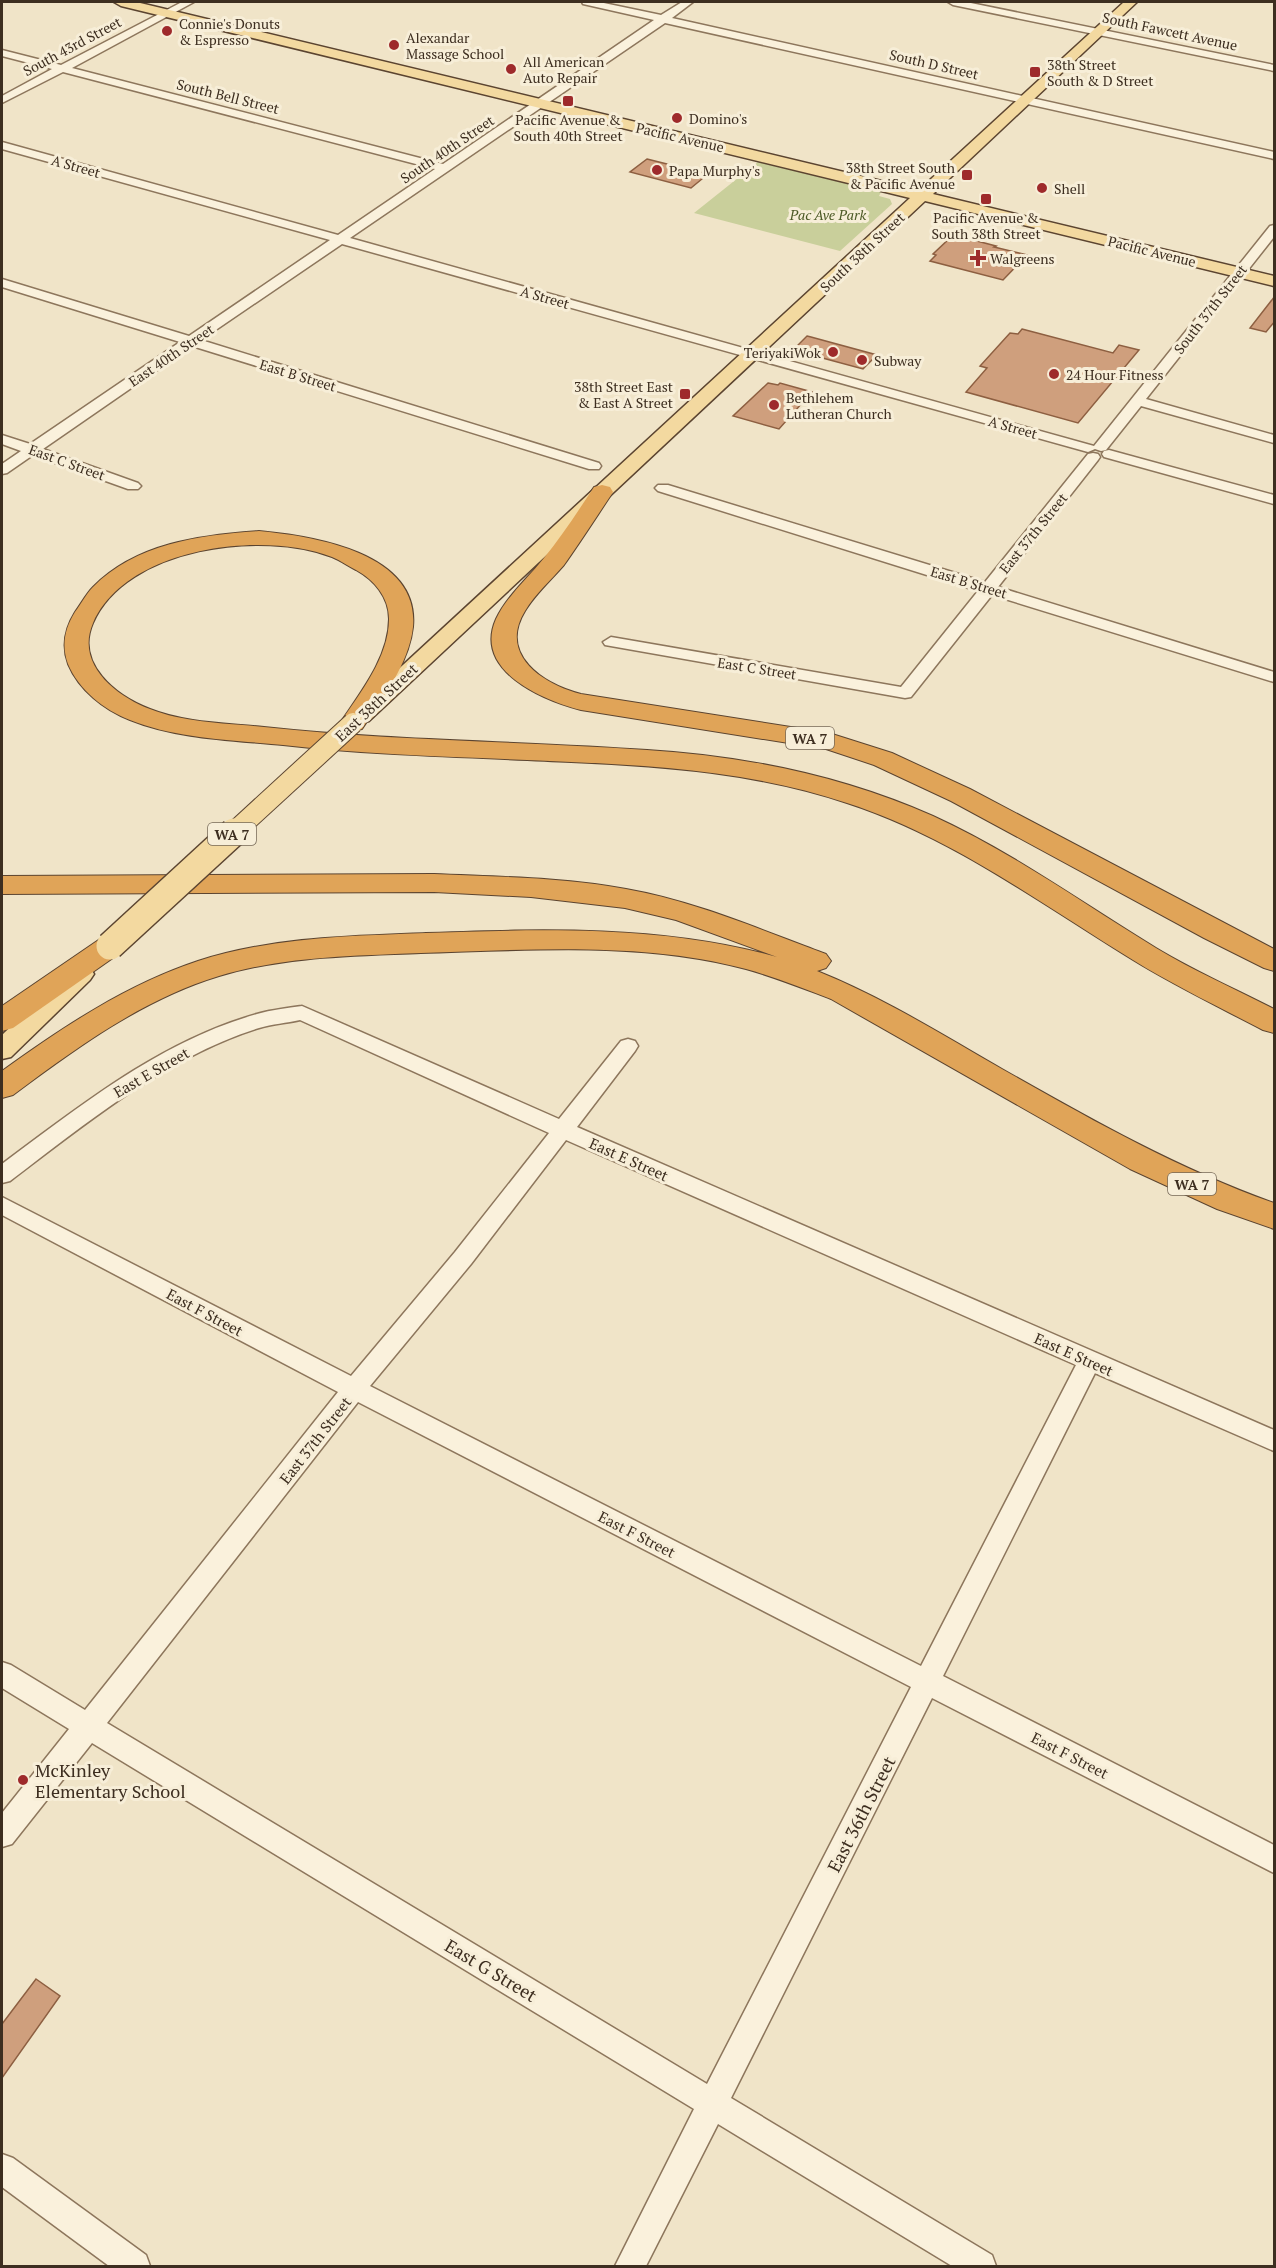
<svg xmlns="http://www.w3.org/2000/svg" width="1276" height="2268" viewBox="0 0 1276 2268" font-family="'PT Serif',serif">
	<rect width="100%" height="100%" fill="#f0e4c8"/>
	<polygon fill="#c9cf9b" points="758,162 881,192 879,196 890,199 892,204 840,251 694,213"/>
	<g fill="#cf9f7d" stroke="#8d5f41" stroke-width="1.5">
		<polygon points="647,159 687,169 708,174 691,188 630,172"/>
		<polygon points="958,236 996,246 994,247 1027,255 1003,280 930,261 936,255 933,254 950,238"/>
		<polygon points="1275,296 1275,321 1266,332 1250,328"/>
		<polygon points="1022,329 1113,353 1119,345 1139,350 1078,423 966,392 987,368 980,366 1010,333 1018,334"/>
		<polygon points="807,336 811,337 877,355 863,369 793,350"/>
		<polygon points="768,383 778,385 780,383 812,392 779,429 733,416"/>
		<polygon points="36,1979 60,1996 2,2078 2,2024"/>
	</g>
	<g fill="none" stroke-linecap="round" stroke-linejoin="round">
		<g stroke="#8d765c" stroke-width="3">
			<g id="minor">
				<polygon points="182,2 194,2 72,68 443,164 654,20 583,4 582,2 599,2 661,15 682,2 693,2 672,18 1274,152 1274,159 665,23 350,238 1094,446 1270,226 1274,225 1274,237 1146,399 1274,435 1274,443 1141,406 1106,450 1101,451 1095,449 1088,452 342,244 201,340 599,463 601,466 599,469 589,469 192,346 43,449 138,483 141,486 138,489 128,489 33,455 7,473 2,474 2,464 21,451 2,444 2,435 30,444 180,342 2,287 2,279 189,336 330,240 2,149 2,142 338,235 435,169 63,72 2,103 2,96 52,69 2,56 2,50 61,65"/>
				<polygon points="948,2 966,2 1274,65 1274,71 953,5"/>
				<polygon points="1109,450 1274,495 1274,504 1104,457 1102,454 1104,451"/>
				<polygon points="1093,453 1098,454 1100,457 1098,460 998,587 1274,672 1274,682 992,595 911,697 905,698 605,645 603,642 611,637 901,687 978,591 658,491 655,488 658,485 668,485 985,582 1088,454"/>
				<path d="M 302,1006 L 559,1119 L 621,1041 L 628,1039 L 635,1041 L 638,1046 L 635,1051 L 577,1127 L 1274,1430 L 1274,1451 L 1095,1373 L 943,1676 L 1274,1845 L 1274,1873 L 932,1698 L 731,2098 L 992,2255 L 996,2266 L 952,2266 L 718,2124 L 646,2266 L 615,2266 L 694,2109 L 92,1743 L 12,1844 L 2,1847 L 2,1813 L 69,1729 L 2,1688 L 2,1662 L 11,1665 L 85,1710 L 338,1392 L 2,1215 L 2,1197 L 351,1376 L 455,1252 L 549,1133 L 300,1020 C 287,1023 272,1024 259,1028 C 168,1056 85,1124 10,1181 L 2,1183 L 2,1164 C 80,1106 161,1041 257,1014 C 271,1010 287,1008 302,1006 ZM 566,1140 L 1076,1365 L 921,1666 L 370,1386 L 471,1264 ZM 358,1402 L 911,1687 L 707,2084 L 107,1723 Z"/>
				<polygon points="2,2154 13,2158 146,2255 150,2266 109,2266 2,2187"/>
			</g>
		</g>
		<g stroke="#5b4430" stroke-width="3">
			<g id="major">
				<polygon points="114,2 136,2 919,190 1124,2 1137,2 933,194 1274,276 1274,286 925,201 369,721 361,723 353,721 350,716 353,711 910,198 121,6"/>
				<polygon points="81,965 90,968 94,974 90,980 11,1057 2,1059 2,1035 72,968"/>
			</g>
		</g>
		<g stroke="#5b4430" stroke-width="2">
			<g id="highway">
				<path d="M 602,485 L 610,487 L 613,492 C 597,516 581,541 564,565 C 551,580 535,594 525,611 C 498,655 543,684 581,694 L 829,733 L 892,753 L 970,789 L 1274,949 L 1274,971 L 1264,968 L 1204,938 L 951,801 L 874,765 L 826,749 L 581,710 C 543,700 473,671 496,619 C 507,596 528,578 544,558 C 562,536 578,511 594,487 Z"/>
				<path d="M 259,531 C 312,536 420,552 413,627 C 409,664 382,699 362,729 L 353,731 L 344,729 L 340,723 C 360,693 389,657 389,619 C 389,597 374,580 356,570 C 348,566 340,560 332,557 C 263,530 126,547 93,623 C 75,664 116,696 150,709 C 185,723 227,723 264,727 C 392,741 520,741 647,750 C 745,756 843,776 933,816 C 1012,852 1082,903 1156,948 C 1194,971 1235,989 1274,1009 L 1274,1033 L 1263,1030 C 1219,1007 1175,986 1133,960 C 1040,903 952,837 847,803 C 758,773 664,766 571,762 C 475,757 379,756 283,745 C 233,740 177,739 130,720 C 104,710 79,690 68,664 C 61,645 65,628 75,612 C 81,604 86,594 93,587 C 136,543 201,535 259,531 Z"/>
				<path d="M 434,874 C 497,877 563,877 626,889 C 695,901 761,930 826,954 L 831,961 L 826,968 L 817,971 C 882,997 941,1034 1002,1069 C 1090,1119 1178,1169 1274,1203 L 1274,1229 L 1217,1209 L 1130,1169 L 831,999 C 802,988 775,977 746,969 C 641,941 528,950 421,953 C 354,956 285,956 219,976 C 143,999 76,1048 13,1095 L 2,1098 L 2,1071 C 63,1027 126,985 198,961 C 272,937 350,936 426,933 C 544,929 662,925 777,957 L 676,920 L 625,908 L 531,897 L 434,892 L 2,894 L 2,876 Z"/>
				<polygon points="110,936 120,939 124,946 120,953 13,1028 2,1031 2,1006 100,939"/>
			</g>
		</g>
		<use href="#minor" fill="#faf1dc" fill-rule="evenodd"/>
		<use href="#major" fill="#f3d9a0" fill-rule="evenodd"/>
		<use href="#highway" fill="#e0a458" fill-rule="evenodd"/>
		<g stroke="#5b4430" stroke-width="22" stroke-linecap="butt">
			<polyline id="major-bridge-far1" points="232,834 353,723"/>
		</g>
		<g stroke="#5b4430" stroke-width="30" stroke-linecap="butt">
			<polyline id="major-bridge" points="110,946 234,832"/>
		</g>
		<use href="#major-bridge-far1" stroke="#f3d9a0" stroke-width="20"/>
		<use href="#major-bridge" stroke="#f3d9a0" stroke-width="27"/>
	</g>
	<g fill="#9e2a2b" stroke="#f7eed8" stroke-width="2">
		<circle cx="167" cy="31" r="6"/>
		<circle cx="394" cy="45" r="6"/>
		<circle cx="511" cy="69" r="6"/>
		<rect x="1029" y="66" width="12" height="12" rx="3"/>
		<rect x="562" y="95" width="12" height="12" rx="3"/>
		<circle cx="677" cy="118" r="6"/>
		<circle cx="657" cy="170" r="6"/>
		<rect x="961" y="169" width="12" height="12" rx="3"/>
		<circle cx="1042" cy="188" r="6"/>
		<rect x="980" y="193" width="12" height="12" rx="3"/>
		<path d="M975 249h6v6h6v6h-6v6h-6v-6h-6v-6h6z"/>
		<circle cx="833" cy="352" r="6"/>
		<circle cx="862" cy="360" r="6"/>
		<circle cx="1054" cy="374" r="6"/>
		<rect x="679" y="388" width="12" height="12" rx="3"/>
		<circle cx="774" cy="405" r="6"/>
		<circle cx="23" cy="1780" r="6"/>
	</g>
	<g text-anchor="middle" dominant-baseline="central" stroke-width="6" stroke-linejoin="round" paint-order="stroke">
		<g font-size="14" fill="#3d2e20" stroke="#f7eed8" text-anchor="start">
			<text x="179" y="23">Connie's Donuts<tspan x="179" dy="16">&amp; Espresso</tspan></text>
			<text x="406" y="37">Alexandar<tspan x="406" dy="16">Massage School</tspan></text>
			<text x="523" y="61">All American<tspan x="523" dy="16">Auto Repair</tspan></text>
			<text x="1047" y="64">38th Street<tspan x="1047" dy="16">South &amp; D Street</tspan></text>
			<text x="689" y="118">Domino's</text>
			<text x="568" y="119" text-anchor="middle">Pacific Avenue &amp;<tspan x="568" dy="16">South 40th Street</tspan></text>
			<text x="955" y="167" text-anchor="end">38th Street South<tspan x="955" dy="16">&amp; Pacific Avenue</tspan></text>
			<text x="669" y="170">Papa Murphy's</text>
			<text x="1054" y="188">Shell</text>
			<text x="986" y="217" text-anchor="middle">Pacific Avenue &amp;<tspan x="986" dy="16">South 38th Street</tspan></text>
			<text x="990" y="258">Walgreens</text>
			<text x="821" y="352" text-anchor="end">TeriyakiWok</text>
			<text x="874" y="360">Subway</text>
			<text x="1066" y="374">24 Hour Fitness</text>
			<text x="673" y="386" text-anchor="end">38th Street East<tspan x="673" dy="16">&amp; East A Street</tspan></text>
			<text x="786" y="397">Bethlehem<tspan x="786" dy="16">Lutheran Church</tspan></text>
		</g>
		<g font-size="14" fill="#3d2e20" stroke="#f7eed8">
			<text transform="translate(1170 31) rotate(12)">South Fawcett Avenue</text>
			<text transform="translate(72 46) rotate(-28)">South 43rd Street</text>
			<text transform="translate(934 64) rotate(13)">South D Street</text>
			<text transform="translate(228 96) rotate(14)">South Bell Street</text>
			<text transform="translate(680 137) rotate(13)">Pacific Avenue</text>
			<text transform="translate(447 149) rotate(-34)">South 40th Street</text>
			<text transform="translate(76 166) rotate(16)">A Street</text>
			<text transform="translate(1152 251) rotate(14)">Pacific Avenue</text>
			<text transform="translate(862 252) rotate(-43)">South 38th Street</text>
			<text transform="translate(545 297) rotate(16)">A Street</text>
			<text transform="translate(1210 309) rotate(-52)">South 37th Street</text>
			<text transform="translate(171 355) rotate(-34)">East 40th Street</text>
			<text transform="translate(298 375) rotate(17)">East B Street</text>
			<text transform="translate(1013 427) rotate(16)">A Street</text>
			<text transform="translate(67 462) rotate(20)">East C Street</text>
			<text transform="translate(1033 533) rotate(-51)">East 37th Street</text>
			<text transform="translate(969 582) rotate(17)">East B Street</text>
			<text transform="translate(757 668) rotate(9)">East C Street</text>
		</g>
		<g font-size="14" font-style="italic" fill="#4d5a26" stroke="#f7eed8">
			<text x="828" y="214">Pac Ave Park</text>
		</g>
		<g fill="#f7eed8" stroke="#756857" stroke-width="1.5">
			<rect x="786" y="727" width="48" height="22" rx="4.5"/>
			<rect x="208" y="823" width="48" height="22" rx="4.5"/>
			<rect x="1168" y="1173" width="48" height="22" rx="4.5"/>
		</g>
		<g font-size="14" font-weight="bold" fill="#3d2e20">
			<text x="810" y="738">WA 7</text>
			<text x="232" y="834">WA 7</text>
			<text x="1192" y="1184">WA 7</text>
		</g>
		<g font-size="15" fill="#3d2e20" stroke="#f7eed8">
			<text transform="translate(376 702) rotate(-43)">East 38th Street</text>
			<text transform="translate(151 1072) rotate(-30)">East E Street</text>
			<text transform="translate(629 1159) rotate(24)">East E Street</text>
			<text transform="translate(205 1312) rotate(28)">East F Street</text>
			<text transform="translate(1074 1354) rotate(24)">East E Street</text>
			<text transform="translate(315 1440) rotate(-52)">East 37th Street</text>
			<text transform="translate(637 1534) rotate(27)">East F Street</text>
			<text transform="translate(1070 1755) rotate(27)">East F Street</text>
		</g>
		<g font-size="18" fill="#3d2e20" stroke="#f7eed8" text-anchor="start">
			<text x="35" y="1770">McKinley<tspan x="35" dy="21">Elementary School</tspan></text>
		</g>
		<g font-size="18" fill="#3d2e20" stroke="#f7eed8">
			<text transform="translate(861 1814) rotate(-63)">East 36th Street</text>
			<text transform="translate(491 1970) rotate(31)">East G Street</text>
		</g>
	</g>
	<rect width="1276" height="2268" fill="none" stroke="#3d2e20" stroke-width="6"/>
</svg>
